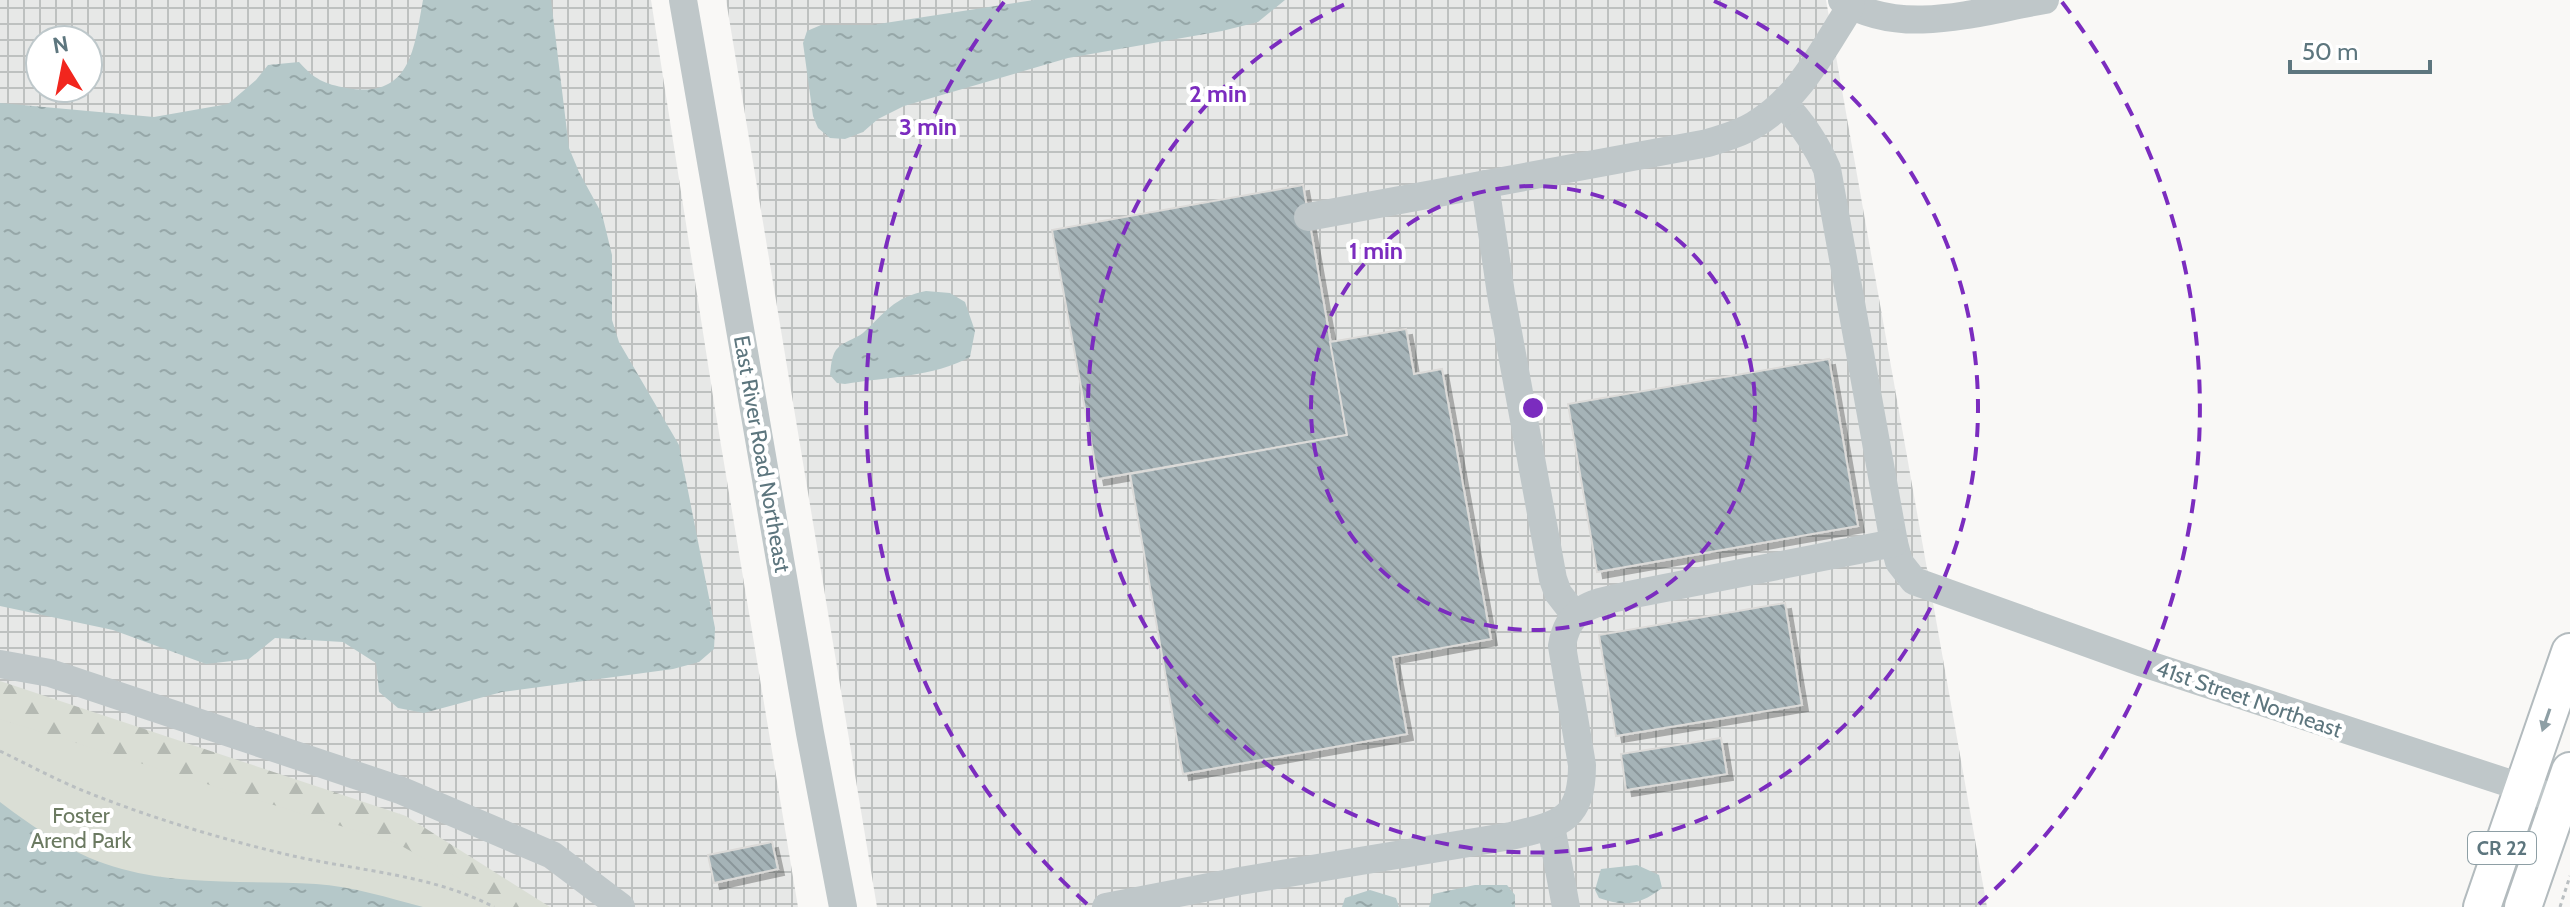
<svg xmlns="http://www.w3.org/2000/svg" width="2570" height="907" viewBox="0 0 2570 907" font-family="Cabin,sans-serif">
	<defs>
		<pattern id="industrial-grid" width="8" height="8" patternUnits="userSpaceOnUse" patternTransform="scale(2)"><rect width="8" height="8" fill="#e7e8e7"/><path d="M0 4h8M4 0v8" fill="none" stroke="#bec1c0"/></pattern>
		<pattern id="forest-firs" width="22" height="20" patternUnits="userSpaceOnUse" patternTransform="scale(2)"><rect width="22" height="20" fill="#daded5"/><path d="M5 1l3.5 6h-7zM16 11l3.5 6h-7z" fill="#b4b9b2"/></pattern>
		<pattern id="water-ripples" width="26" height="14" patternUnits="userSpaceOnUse" patternTransform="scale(2)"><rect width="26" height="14" fill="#b5c8c9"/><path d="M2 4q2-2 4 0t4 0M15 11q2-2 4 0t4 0" fill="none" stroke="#96a7a8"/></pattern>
		<pattern id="building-back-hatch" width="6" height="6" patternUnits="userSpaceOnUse" patternTransform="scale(2)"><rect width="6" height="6" fill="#a5b3b7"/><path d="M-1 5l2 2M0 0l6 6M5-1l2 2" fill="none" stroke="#8a969a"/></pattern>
		<filter id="shadow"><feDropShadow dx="6" dy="6" stdDeviation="0" flood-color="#0004"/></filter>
	</defs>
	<rect width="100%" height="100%" fill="#f9f8f6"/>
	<g fill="url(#industrial-grid)" fill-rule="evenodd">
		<path d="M 0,0 L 651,0 L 715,409 L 798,907 L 509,907 L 0,719 ZM 40,40 L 88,40 L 88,88 L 40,88 Z"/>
		<polygon points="726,0 1826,0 1987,907 877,907"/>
	</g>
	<polygon fill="url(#forest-firs)" points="0,681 406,816 550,907 423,907 0,802"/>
	<polygon fill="#daded5" points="0,719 398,844 511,907 0,907"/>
	<g fill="url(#water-ripples)">
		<path d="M 423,0 L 551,0 L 569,148 L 579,172 L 602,214 L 612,255 L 612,320 L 619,342 L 679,445 L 715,628 L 714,649 L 699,662 L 673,669 L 502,692 L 424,713 L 398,708 L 379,692 L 376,663 L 343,642 L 275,638 L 249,659 L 206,664 L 113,630 L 0,606 L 0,103 L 154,117 L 228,104 L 256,80 L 268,65 L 299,62 C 314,79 324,84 347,88 C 411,99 414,49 423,0 Z"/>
		<polygon points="1034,0 1285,0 1258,22 1222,31 1068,58 904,106 878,119 863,132 845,139 830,138 818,128 813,116 803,43 807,31 821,25 872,25"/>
		<path d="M 926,291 L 950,293 L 965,302 L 975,331 L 970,357 C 934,377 885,377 845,384 L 837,383 L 830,375 C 831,368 831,357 836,350 C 842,342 855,339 863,333 C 885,313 894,297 926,291 Z"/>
		<path d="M 0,802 C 37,830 76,857 122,869 C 184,886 252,880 316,884 C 351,886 389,898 423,907 L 0,907 Z"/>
		<path d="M 1637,865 L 1659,875 L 1662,888 C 1640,905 1625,907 1599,898 L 1595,890 L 1601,869 Z"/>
		<polygon points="1475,885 1507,885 1515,895 1515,907 1429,907 1433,894"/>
		<polygon points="1370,890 1396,898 1399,907 1342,907 1345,898"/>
	</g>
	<g fill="url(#building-back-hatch)" stroke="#dbdad8" stroke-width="2" filter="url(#shadow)">
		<polygon points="1303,185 1347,435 1098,479 1052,230"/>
		<polygon points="1406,329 1414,374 1442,369 1491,639 1393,657 1407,734 1183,774 1130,474 1347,435 1330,342"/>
		<polygon points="1829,359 1858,526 1597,572 1568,404"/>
		<polygon points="1785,603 1802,705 1616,736 1599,635"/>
		<polygon points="1721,738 1727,774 1626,790 1621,754"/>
		<polygon points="772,842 778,869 714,883 708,855"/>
	</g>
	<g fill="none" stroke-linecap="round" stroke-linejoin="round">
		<g stroke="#b3bbbe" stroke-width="40">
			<g id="major">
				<polyline points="2482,907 2570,652"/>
				<polyline points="2523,907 2570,771"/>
			</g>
		</g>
		<g stroke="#babfc1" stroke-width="3" stroke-dasharray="4 4" stroke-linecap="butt">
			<path d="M 0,751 C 29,765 58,781 89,793 C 154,819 225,840 293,856 C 360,871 433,875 494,907"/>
			<polyline points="2560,907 2570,876"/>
		</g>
		<g stroke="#bfc7c9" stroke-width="28">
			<polyline points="683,0 810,733 843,907"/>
			<path d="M 1842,0 C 1903,38 1979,11 2045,0"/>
			<path d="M 1784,104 C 1803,124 1816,143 1827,169 L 1894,543 L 1899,562 L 1914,581 L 2143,663 L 2542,794"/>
			<polyline points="1485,184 1501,294 1553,579 1558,593 1575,615"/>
			<path d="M 1308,217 L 1708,143 C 1723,138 1740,134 1754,125 C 1800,98 1823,49 1851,6"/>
			<polyline points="0,664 50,673 400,790 552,855 621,907"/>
			<polyline points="1551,826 1566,907"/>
			<path d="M 1106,907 L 1240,881 L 1511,836 C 1560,824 1582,821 1582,765 L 1562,646 C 1568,606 1594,603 1629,595 L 1894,543"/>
		</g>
		<use href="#major" stroke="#fff" stroke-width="36"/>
	</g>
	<defs><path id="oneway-solid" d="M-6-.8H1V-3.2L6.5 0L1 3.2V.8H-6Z" transform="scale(2)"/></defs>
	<use fill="#8e9fa5" href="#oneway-solid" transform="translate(2546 720) rotate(109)"/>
	<g fill="none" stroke="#7b2cbf" stroke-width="4" stroke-dasharray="14 10">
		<circle cx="1533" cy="408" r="222"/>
		<path d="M1714 1A445 445 0 1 1 1352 1"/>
		<path d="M1087 904A667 667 0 0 1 1004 2M2062 2A667 667 0 0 1 1979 904"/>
	</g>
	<g text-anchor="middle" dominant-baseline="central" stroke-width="8" stroke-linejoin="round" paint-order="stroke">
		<rect fill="#fff" stroke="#8e9fa5" stroke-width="2" x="2468" y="832" width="68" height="32" rx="6"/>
		<g font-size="20" font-weight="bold" fill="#5d767e">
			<text x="2502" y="848">CR 22</text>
		</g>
		<g font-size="22" fill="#5d767e" stroke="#fff">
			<text transform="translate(762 454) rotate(80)">East River Road Northeast</text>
			<text transform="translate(2249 699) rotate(19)">41st Street Northeast</text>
		</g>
		<g font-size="22" fill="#6b7a61" stroke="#fff">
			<text x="81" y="815">Foster<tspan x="81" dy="25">Arend Park</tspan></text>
		</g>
	</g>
	<circle cx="1533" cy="408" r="12" fill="#7b2cbf" stroke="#fff" stroke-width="4"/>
	<g font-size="24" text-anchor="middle" font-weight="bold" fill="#7b2cbf" stroke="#fff" stroke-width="8" stroke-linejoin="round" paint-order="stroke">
		<text x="1218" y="102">2 min</text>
		<text x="928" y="135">3 min</text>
		<text x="1376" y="259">1 min</text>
	</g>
	<g transform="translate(64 64) rotate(350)"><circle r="38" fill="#ffffff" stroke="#bec8cb" stroke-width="2"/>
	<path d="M0-6L14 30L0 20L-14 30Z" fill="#f1261e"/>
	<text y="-12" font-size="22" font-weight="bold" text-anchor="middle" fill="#5d767e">N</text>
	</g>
	<path d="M2290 60v12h140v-12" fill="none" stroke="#5d767e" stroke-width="4"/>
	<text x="2302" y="60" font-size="24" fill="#5d767e" stroke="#ffffff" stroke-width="6" paint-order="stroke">50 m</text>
</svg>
